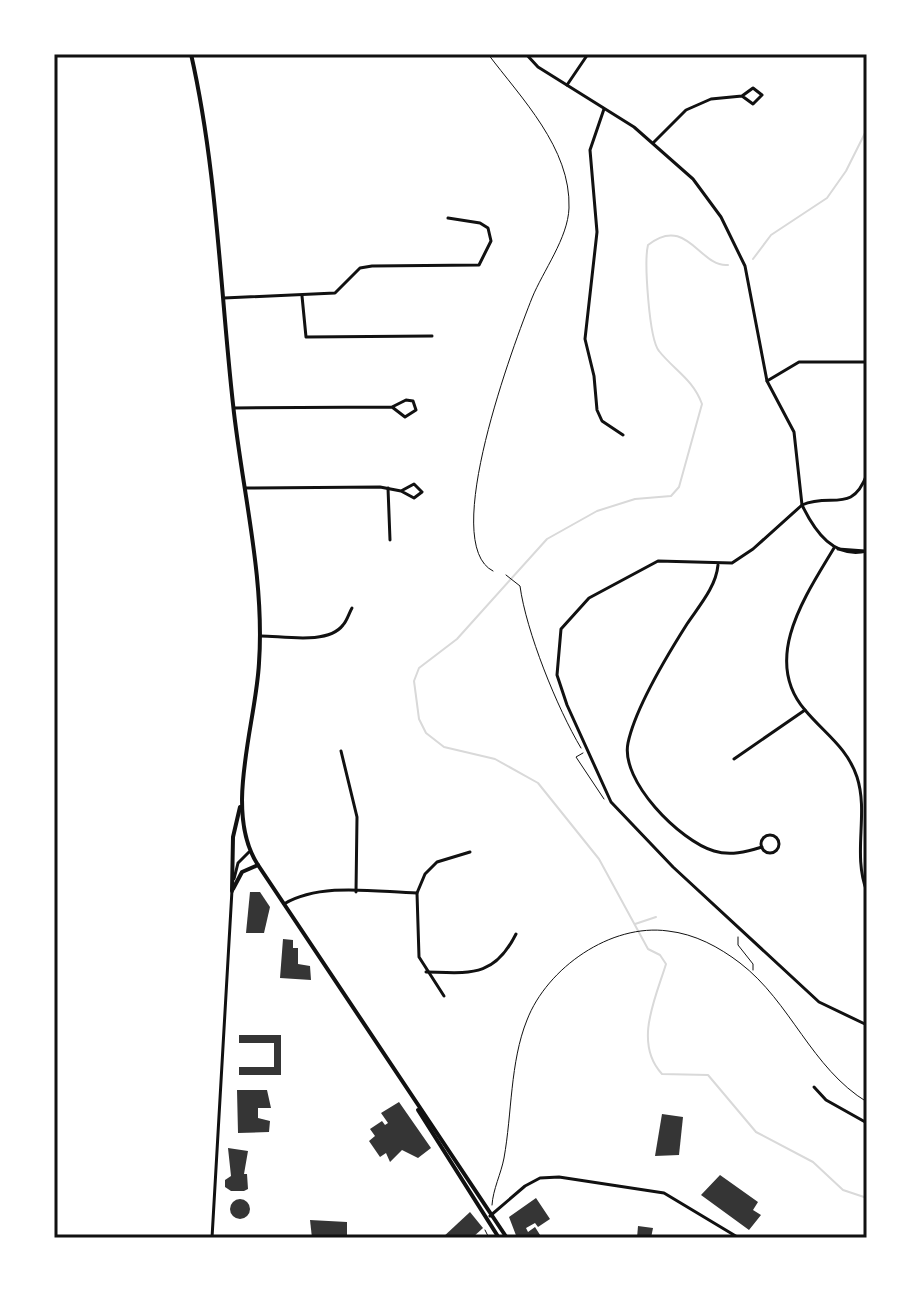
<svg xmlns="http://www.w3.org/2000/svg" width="921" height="1292" viewBox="0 0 921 1292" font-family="'Crimson Pro',serif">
	<rect width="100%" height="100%" fill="#fff"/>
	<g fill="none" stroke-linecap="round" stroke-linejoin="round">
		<g stroke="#d9d9d9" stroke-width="2">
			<polyline points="753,259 771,235 827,198 846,171 867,129"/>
			<path d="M 728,265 C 700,268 687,214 648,245 C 644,261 649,339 659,351 C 674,370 693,379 702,404 L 679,487 L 671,496 L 635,499 L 597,511 L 547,539 L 457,639 L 419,668 L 414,681 L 419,719 L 426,733 L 444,747 L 495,759 L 538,783 L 599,859 L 648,949 L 660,955 L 666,964 C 656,997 633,1043 662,1074 L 708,1075 L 756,1132 L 813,1162 L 843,1190 L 867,1198"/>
			<polyline points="635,924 656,917"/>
		</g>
	</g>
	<g fill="#353535">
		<polygon points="250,892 260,892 270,907 264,933 246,933"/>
		<polygon points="283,939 293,940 293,948 298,948 298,964 310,966 311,980 280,978"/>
		<polygon points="239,1035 281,1035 281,1075 239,1075 239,1067 274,1067 274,1043 239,1043"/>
		<polygon points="237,1090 267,1090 271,1108 258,1108 258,1118 270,1121 269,1132 238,1133"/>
		<polygon points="399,1102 431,1148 418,1158 402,1150 390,1162 386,1153 380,1157 369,1141 375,1136 370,1129 382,1121 385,1125 388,1123 381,1113"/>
		<polygon points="662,1114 683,1117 679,1155 655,1156"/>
		<polygon points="228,1148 248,1151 244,1174 247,1174 248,1189 244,1191 231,1191 225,1187 225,1180 231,1176"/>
		<polygon points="720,1175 758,1202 753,1210 761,1215 749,1230 701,1195"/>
		<polygon points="536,1198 550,1219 538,1227 535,1223 526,1228 528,1232 535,1227 542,1238 517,1238 509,1217"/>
		<circle cx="240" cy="1209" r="10"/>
		<polygon points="470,1212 483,1228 472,1238 442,1238"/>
		<polygon points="310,1220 347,1222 347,1238 312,1238"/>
		<polygon points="638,1226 653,1228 651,1238 637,1238"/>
	</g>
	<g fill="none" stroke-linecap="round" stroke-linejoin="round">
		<g stroke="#111" stroke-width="1">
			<path d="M 488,54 C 521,98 571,148 569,208 C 568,238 543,271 532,298 C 515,341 438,544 493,571"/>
			<path d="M 506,575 L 520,586 C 526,631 557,708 581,748"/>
			<polyline points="583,753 576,757 604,799"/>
			<polyline points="738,937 738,945 753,964 753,970"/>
			<path d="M 492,1205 C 493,1189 501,1174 504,1158 C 512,1114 510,1062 527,1020 C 547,968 611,923 668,931 C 695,934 719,947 740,963 C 791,1002 811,1068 867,1102"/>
			<polyline points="485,1230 489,1238"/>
		</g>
		<g stroke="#111" stroke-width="3">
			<polyline points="567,85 588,54"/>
			<polyline points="604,109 590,150 597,232 585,339 594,376 597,410 602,421 623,435"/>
			<polyline points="653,143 686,110 711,99 742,96 753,88 762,95 753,104 742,96"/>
			<polyline points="302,296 306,337 432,336"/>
			<polyline points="224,298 335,293 360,268 372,266 479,265 491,241 488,228 480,223 448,218"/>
			<polyline points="767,381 799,362 867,362"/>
			<polyline points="234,408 392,407 406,400 413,401 416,410 405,417 392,407"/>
			<path d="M 867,474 C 852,515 831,492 802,505 C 815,532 834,559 867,551"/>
			<polyline points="246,488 380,487 401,491 414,498 422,492 414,484 401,491"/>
			<polyline points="388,488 390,540"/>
			<path d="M 834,548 C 806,595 761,659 805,710 C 824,733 847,747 857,777 C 869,814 852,854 867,892"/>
			<polyline points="838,549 865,551"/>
			<path d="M 718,565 C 716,587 699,606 687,624 C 668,654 635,709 628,743 C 620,781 680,841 714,851 C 730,856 746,852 762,847"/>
			<path d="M 261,636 C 283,636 328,645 343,625 C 347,621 349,613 352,608"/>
			<polyline points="341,751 357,817 356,892"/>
			<polyline points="734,759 805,710"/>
			<circle cx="770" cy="844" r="9"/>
			<path d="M 284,904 C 321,882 376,892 417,893"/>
			<path d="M 426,972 C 470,973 494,978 516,934"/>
			<polyline points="444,996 419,957 417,893 425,874 437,862 470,852"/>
			<polyline points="814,1087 826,1100 867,1123"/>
			<polyline points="490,1216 525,1186 540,1178 559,1177 664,1193 739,1238"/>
		</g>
		<g stroke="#111" stroke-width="3">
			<polyline points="526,54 538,67 634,127 693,179 721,217 745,266 767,381 794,432 802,505 753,549 732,563 658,561 589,598 561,629 557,675 567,705 611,802 673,867 819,1002 867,1025"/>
			<polyline points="234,879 238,863 249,852"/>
			<polyline points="212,1238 232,890"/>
		</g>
		<g stroke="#111" stroke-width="4">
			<path d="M 191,54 C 217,169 220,287 233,404 C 242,490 265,577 259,663 C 256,724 223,812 258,865 L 507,1238"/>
			<polyline points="233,889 242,872 258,865"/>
			<polyline points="232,891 233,837 240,807"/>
			<polyline points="418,1110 499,1238"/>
		</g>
	</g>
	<rect width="921" height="1292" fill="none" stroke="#ffffff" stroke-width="112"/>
	<rect x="56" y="56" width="809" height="1180" fill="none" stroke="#111" stroke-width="3"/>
</svg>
